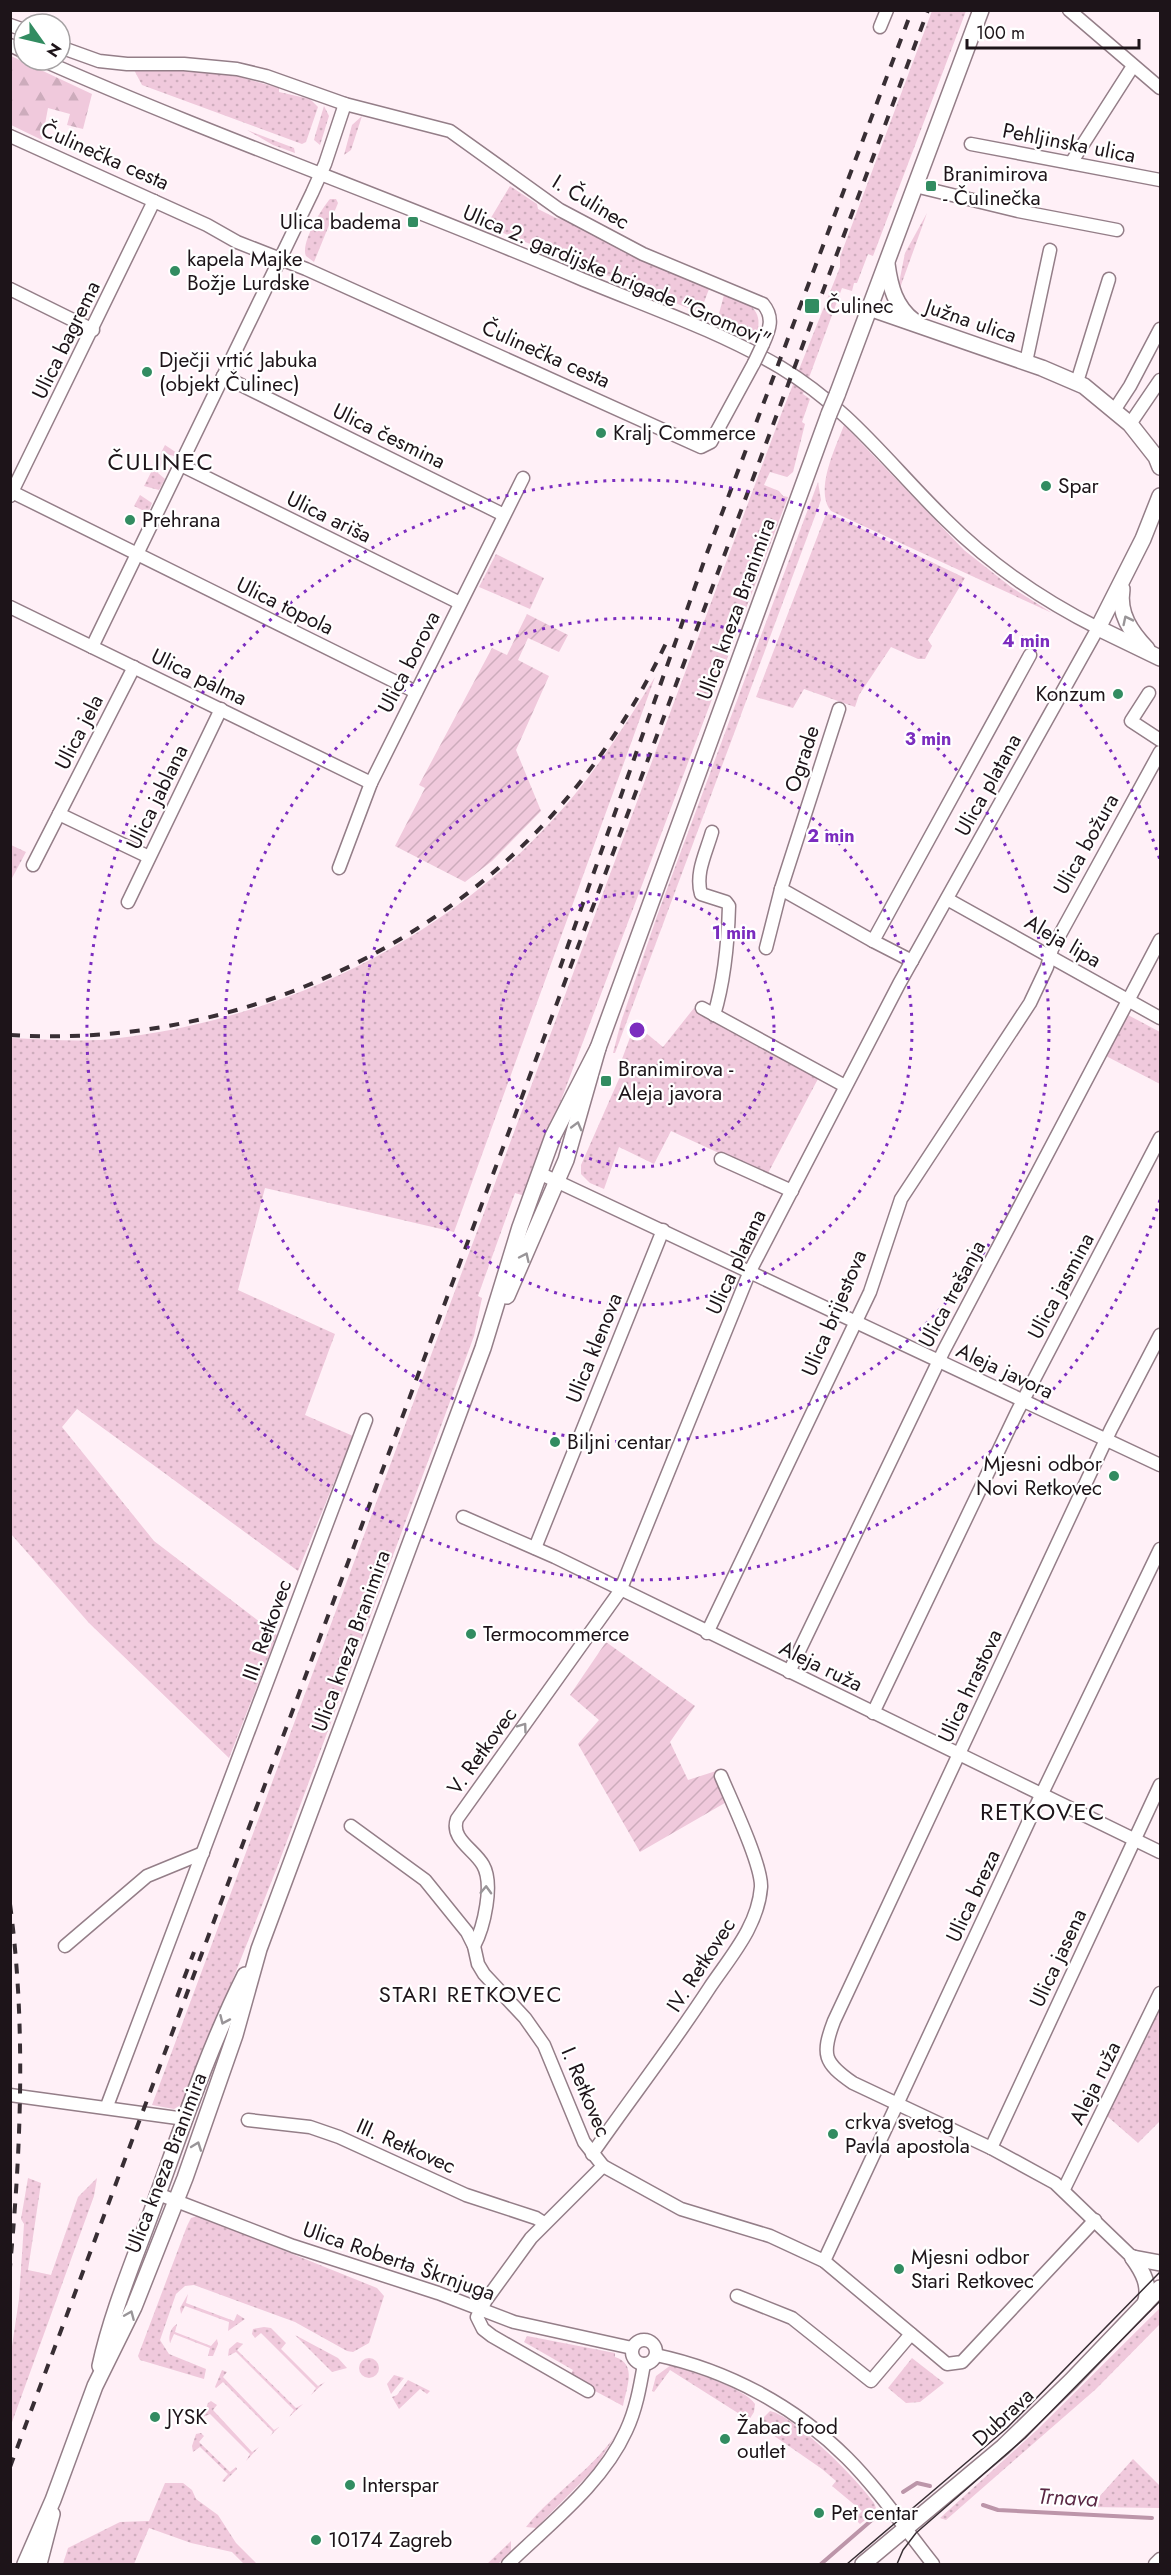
<svg xmlns="http://www.w3.org/2000/svg" width="1171" height="2575" viewBox="0 0 1171 2575" font-family="Jost,sans-serif">
	<defs>
		<pattern id="grass-dots" width="8" height="8" patternUnits="userSpaceOnUse" patternTransform="scale(1.5)"><rect width="8" height="8" fill="#f0c9dc"/><path d="M2 2h.1M6 6h.1" fill="none" stroke="#cdacbc" stroke-width="1.8" stroke-linecap="round"/></pattern>
		<pattern id="forest-firs" width="22" height="20" patternUnits="userSpaceOnUse" patternTransform="scale(1.5)"><rect width="22" height="20" fill="#f0c9dc"/><path d="M5 1l3.5 6h-7zM16 11l3.5 6h-7z" fill="#cdacbc"/></pattern>
		<pattern id="garden-furrows" width="10" height="10" patternUnits="userSpaceOnUse" patternTransform="scale(1.5)"><rect width="10" height="10" fill="#f0c9dc"/><path d="M-1 1l2-2M0 10L10 0M9 11l2-2" fill="none" stroke="#cdacbc"/></pattern>
	</defs>
	<rect width="100%" height="100%" fill="#fff0f7"/>
	<g fill="url(#grass-dots)">
		<polygon points="932,11 966,11 873,256 868,254 857,283 854,283 852,291 842,288 803,394 810,399 802,422 805,424 793,472 787,477 770,472 764,485 779,491 783,496 788,497 525,1196 515,1193 478,1296 482,1298 474,1336 437,1437 278,1865 184,2103 174,2109 152,2105 782,412 840,267 840,257"/>
		<polygon points="133,68 211,69 279,88 279,92 310,99 318,107 306,142 302,144 142,85"/>
		<polygon points="324,106 329,116 320,145 314,140 315,136"/>
		<polygon points="362,116 351,150 344,155 352,125"/>
		<polygon points="247,130 294,148 295,153 273,145"/>
		<polygon points="510,186 537,204 538,209 556,218 573,221 704,285 709,289 700,313 486,226"/>
		<path d="M 330,199 L 336,199 L 338,203 L 314,262 L 306,256 C 300,244 321,209 330,199 Z"/>
		<polygon points="927,213 900,288 898,288 905,253"/>
		<path d="M 724,295 C 750,300 766,312 755,338 L 717,321 Z"/>
		<path d="M 844,425 L 964,550 L 1011,587 L 1052,613 L 831,511 C 814,490 836,447 844,425 Z"/>
		<polygon points="165,445 177,453 174,456 166,454 158,473 165,479 159,490 144,486"/>
		<polygon points="818,482 821,500 615,1053 613,1053 621,1022 657,916"/>
		<polygon points="140,495 152,503 148,513 134,506"/>
		<polygon points="826,514 833,515 965,578 928,640 932,646 925,659 918,659 891,647 859,695 855,707 804,689 793,708 756,697"/>
		<polygon points="496,554 544,578 530,609 479,587"/>
		<path d="M 655,677 L 454,1232 L 265,1188 L 238,1290 L 335,1334 L 305,1415 L 353,1436 L 298,1571 L 77,1409 L 62,1427 L 154,1541 L 277,1635 L 229,1758 L 89,1623 L 11,1534 L 11,1038 C 46,1039 84,1043 119,1038 C 285,1018 447,939 558,814 C 596,772 625,725 655,677 Z"/>
		<polygon points="11,845 26,852 11,880"/>
		<polygon points="694,1008 819,1077 767,1175 671,1131 654,1164 619,1147 604,1189 590,1183 581,1174 581,1165 622,1072 622,1059 635,1024 663,1047"/>
		<polygon points="1128,1015 1160,1032 1160,1084 1106,1056"/>
		<polygon points="1160,2004 1160,2121 1138,2143 1107,2116"/>
		<polygon points="28,2178 41,2183 28,2270 51,2275 78,2197 97,2178 94,2196 11,2425 11,2353 19,2299 24,2224 21,2219"/>
		<polygon points="198,2216 377,2288 384,2296 369,2343 353,2352 347,2351 295,2322 194,2285 185,2286 176,2294 160,2340 169,2354 206,2369 204,2379 140,2360 138,2356 187,2226 191,2218"/>
		<polygon points="188,2294 186,2303 234,2321 237,2314 245,2319 228,2331 229,2322 185,2306 181,2314 180,2308"/>
		<polygon points="1160,2308 1160,2324 1096,2389 946,2520 940,2518 1037,2430"/>
		<path d="M 177,2324 L 175,2332 L 211,2346 L 217,2339 L 218,2344 L 213,2356 L 208,2356 L 210,2348 L 174,2334 L 170,2343 C 168,2336 171,2327 177,2324 Z"/>
		<polygon points="264,2327 271,2328 286,2343 281,2349 318,2386 325,2382 311,2395 316,2388 261,2333 255,2338 252,2334 253,2329"/>
		<polygon points="295,2335 338,2358 347,2368 332,2372"/>
		<path d="M 527,2336 L 615,2353 L 615,2357 C 638,2364 626,2389 623,2406 L 569,2377 L 573,2370 L 524,2342 Z"/>
		<polygon points="237,2342 243,2344 237,2350 296,2408 303,2404 289,2417 294,2410 236,2352 228,2356 229,2349"/>
		<polygon points="912,2358 944,2383 920,2402 906,2403 888,2388"/>
		<circle cx="369" cy="2368" r="10"/>
		<path d="M 671,2365 C 691,2372 745,2388 755,2404 L 754,2412 L 749,2420 L 670,2370 L 654,2392 L 652,2391 L 656,2376 Z"/>
		<polygon points="222,2370 227,2372 223,2377 274,2430 279,2427 270,2436 273,2432 223,2382 216,2388 215,2387"/>
		<polygon points="394,2375 404,2378 391,2394 387,2384"/>
		<polygon points="408,2380 430,2391 427,2394 420,2389 399,2409 392,2397 397,2395"/>
		<polygon points="211,2401 217,2405 213,2410 252,2452 259,2447 246,2461 250,2454 210,2414 203,2417 208,2403"/>
		<path d="M 770,2411 C 795,2416 859,2481 874,2503 L 876,2508 L 871,2512 L 873,2514 L 860,2524 L 855,2519 L 862,2511 L 832,2486 L 836,2481 L 822,2469 L 760,2426 L 764,2417 Z"/>
		<path d="M 618,2431 L 595,2468 L 536,2528 L 526,2527 C 554,2492 595,2468 618,2431 Z"/>
		<polygon points="201,2433 204,2436 199,2442 230,2472 236,2467 237,2469 224,2482 222,2481 228,2474 200,2447 193,2452 192,2446 196,2434"/>
		<polygon points="1133,2459 1160,2486 1160,2508 1090,2507"/>
		<polygon points="165,2483 183,2483 192,2490 196,2499 218,2515 236,2543 257,2564 244,2564 232,2552 191,2543 149,2528 134,2564 63,2564 68,2548 120,2522 149,2521"/>
		<polygon points="511,2541 511,2551 498,2564 487,2564"/>
	</g>
	<polygon fill="url(#forest-firs)" points="11,56 92,94 83,129 67,125 70,114 48,108 42,140 11,125"/>
	<g fill="url(#garden-furrows)">
		<polygon points="527,614 568,635 559,652 528,638 518,660 549,676 516,750 541,811 492,861 465,882 395,846 425,788 419,785 492,648 507,655"/>
		<polygon points="606,1642 695,1706 670,1742 688,1780 716,1771 730,1800 640,1852 578,1744 599,1720 570,1695"/>
	</g>
	<g fill="none" stroke-linecap="round" stroke-linejoin="round">
		<g stroke="#bc95a9" stroke-width="4">
			<polyline points="903,2492 917,2483 930,2486"/>
			<polyline points="983,2505 998,2510 1152,2518"/>
			<polyline points="821,2564 873,2519"/>
		</g>
		<g stroke="#947e88" stroke-width="15">
			<g id="minor">
				<polyline points="1069,10 1160,88"/>
				<polyline points="10,25 24,30"/>
				<polyline points="880,27 887,10"/>
				<polyline points="10,45 24,52"/>
				<path d="M 60,47 L 99,61 L 127,64 L 184,64 L 237,69 L 266,76 L 345,104 L 450,131 L 560,210 L 643,254 L 763,304 C 774,317 770,329 763,344"/>
				<path d="M 42,60 C 218,138 401,202 579,278 C 646,306 717,330 780,367 C 850,409 888,463 945,519 C 989,563 1042,600 1098,628 L 899,984 L 750,1271 L 620,1591 L 457,1819 C 450,1839 474,1849 483,1865 C 494,1884 484,1927 474,1946"/>
				<polyline points="10,136 207,225 237,242 306,269 701,447 711,442 754,363"/>
				<polyline points="971,144 1160,180"/>
				<polyline points="1071,163 1133,66"/>
				<polyline points="915,186 1018,211 1117,230"/>
				<polyline points="10,289 93,330"/>
				<polyline points="1026,362 1050,250"/>
				<polyline points="223,376 504,515"/>
				<polyline points="1077,382 1109,279"/>
				<polyline points="1115,409 1130,386 1160,329"/>
				<polyline points="1130,424 1160,380"/>
				<polyline points="181,465 460,603"/>
				<polyline points="12,492 416,692"/>
				<polyline points="10,496 154,201"/>
				<polyline points="10,607 371,783"/>
				<polyline points="92,647 312,193 325,164 345,104"/>
				<polyline points="1149,693 1131,721 1160,740"/>
				<polyline points="839,709 781,889 873,941"/>
				<polyline points="59,814 149,857"/>
				<path d="M 712,832 C 706,853 695,873 701,894 L 726,902 L 729,906 C 728,943 725,979 714,1015"/>
				<polyline points="33,865 134,667"/>
				<polyline points="339,868 371,783 523,478"/>
				<polyline points="947,899 1160,1018"/>
				<polyline points="128,902 221,709"/>
				<polyline points="766,948 781,889"/>
				<polyline points="912,961 873,941 1030,655"/>
				<polyline points="702,1008 845,1086"/>
				<polyline points="721,1159 792,1191"/>
				<polyline points="539,1173 1160,1465"/>
				<polyline points="463,1517 555,1557 1160,1852"/>
				<polyline points="535,1548 663,1230"/>
				<polyline points="707,1633 870,1292 901,1199 1030,1003 1047,967 1052,949 1160,752"/>
				<polyline points="789,1672 944,1350 1160,940"/>
				<polyline points="873,1713 1017,1412 1160,1138"/>
				<polyline points="351,1826 425,1880 467,1932 474,1946 478,1964 484,1974 525,2018 544,2045 584,2142 603,2166 681,2209 770,2236 824,2261 947,2364 962,2362 1095,2220"/>
				<polyline points="65,1946 147,1876 203,1853"/>
				<polyline points="10,2095 185,2119"/>
				<polyline points="107,2106 366,1420"/>
				<polyline points="248,2120 310,2127 339,2137 466,2195 536,2218 544,2223"/>
				<polyline points="991,2148 1160,1785"/>
				<path d="M 592,2154 C 631,2098 673,2044 710,1987 C 731,1956 758,1926 761,1887 C 762,1865 731,1800 721,1776"/>
				<polyline points="1064,2189 1160,1993"/>
				<polyline points="158,2194 293,2246 438,2293 514,2322 632,2348"/>
				<path d="M 1133,2258 L 1055,2183 L 991,2148 L 853,2083 C 824,2063 821,2055 834,2021 L 1111,1429 L 1160,1335"/>
				<polyline points="824,2261 1035,1808 1160,1549"/>
				<polyline points="737,2296 792,2318 871,2381 911,2334"/>
				<circle cx="644" cy="2352" r="12"/>
				<path d="M 656,2355 C 727,2370 795,2406 847,2458 C 879,2490 905,2529 933,2564"/>
				<polyline points="588,2391 492,2336 483,2329 477,2317 486,2300 531,2238 603,2166"/>
				<path d="M 508,2564 C 549,2524 602,2484 626,2431 C 636,2410 640,2387 644,2364"/>
				<polyline points="1155,2564 1160,2559"/>
			</g>
		</g>
		<g stroke="#947e88" stroke-width="18">
			<g id="major">
				<path d="M 887,264 C 890,286 895,307 914,321"/>
				<polyline points="869,308 1042,368 1084,386 1130,424 1156,457 1160,467"/>
				<polyline points="837,395 981,10"/>
				<polyline points="1160,496 1143,539 1098,628 1160,658"/>
				<path d="M 1122,589 C 1118,614 1131,632 1147,649"/>
				<polyline points="507,1296 566,1160 598,1048 829,414"/>
				<path d="M 1133,2258 C 1143,2272 1151,2286 1145,2304"/>
				<polyline points="1133,2258 1160,2263"/>
				<path d="M 100,2366 C 112,2311 135,2258 154,2205 C 182,2128 208,2049 245,1975"/>
				<polyline points="25,2564 53,2500 95,2386 134,2307 185,2178 235,2035 259,1949 483,1348 520,1227 553,1136 598,1048"/>
				<polyline points="39,2564 52,2514"/>
				<polyline points="863,2564 1003,2447 1071,2381 1160,2288"/>
			</g>
		</g>
		<use href="#minor" stroke="#fff" stroke-width="12"/>
		<use href="#major" stroke="#fff" stroke-width="15"/>
		<g stroke="#382e34" stroke-width="1.5">
			<polyline points="847,2564 1007,2428 1160,2272"/>
			<polyline points="897,2564 903,2550 916,2533 1025,2438 1160,2301"/>
		</g>
		<g stroke="#382e34" stroke-width="4" stroke-dasharray="10 10" stroke-linecap="butt">
			<polyline points="560,968 707,553 912,10"/>
			<path d="M 10,1035 C 222,1049 439,955 573,791 C 611,745 642,694 667,641"/>
			<path d="M 10,1904 C 26,2025 21,2147 10,2267"/>
			<polyline points="177,1997 194,1952"/>
			<polyline points="10,2467 928,10"/>
		</g>
		<g stroke="#947e88" stroke-width="15" stroke-linecap="butt">
			<polyline id="minor-bridge" points="754,363 763,344"/>
		</g>
		<g stroke="#947e88" stroke-width="18" stroke-linecap="butt">
			<polyline id="major-bridge" points="829,414 837,395"/>
		</g>
		<use href="#minor-bridge" stroke="#fff" stroke-width="12"/>
		<use href="#major-bridge" stroke="#fff" stroke-width="15"/>
	</g>
	<defs><path id="oneway-chevron" d="M-2-3.5L2.5 0L-2 3.5" fill="none" stroke-width="1.6" stroke-linecap="round" stroke-linejoin="round" transform="scale(1.5)"/></defs>
	<g stroke="#999598">
		<use href="#oneway-chevron" transform="translate(1127 620) rotate(-116)"/>
		<use href="#oneway-chevron" transform="translate(577 1126) rotate(-75)"/>
		<use href="#oneway-chevron" transform="translate(525 1257) rotate(-65)"/>
		<use href="#oneway-chevron" transform="translate(523 1727) rotate(-54)"/>
		<use href="#oneway-chevron" transform="translate(486 1890) rotate(-88)"/>
		<use href="#oneway-chevron" transform="translate(224 2020) rotate(114)"/>
		<use href="#oneway-chevron" transform="translate(197 2146) rotate(-70)"/>
		<use href="#oneway-chevron" transform="translate(130 2315) rotate(-67)"/>
	</g>
	<g fill="none" stroke="#7b2cbf" stroke-width="3" stroke-dasharray="3 6">
		<circle cx="637" cy="1030" r="137"/>
		<circle cx="637" cy="1030" r="275"/>
		<circle cx="637" cy="1030" r="412"/>
		<path d="M1160 1200A550 550 0 1 1 1160 860"/>
	</g>
	<g fill="#328c61" stroke="#fff" stroke-width="2">
		<rect x="925" y="180" width="12" height="12" rx="3"/>
		<rect x="407" y="216" width="12" height="12" rx="3"/>
		<circle cx="175" cy="271" r="6"/>
		<rect x="804" y="298" width="16" height="16" rx="3"/>
		<circle cx="147" cy="372" r="6"/>
		<circle cx="601" cy="433" r="6"/>
		<circle cx="1046" cy="486" r="6"/>
		<circle cx="130" cy="520" r="6"/>
		<circle cx="1118" cy="694" r="6"/>
		<rect x="600" y="1075" width="12" height="12" rx="3"/>
		<circle cx="555" cy="1442" r="6"/>
		<circle cx="1114" cy="1476" r="6"/>
		<circle cx="471" cy="1634" r="6"/>
		<circle cx="833" cy="2134" r="6"/>
		<circle cx="899" cy="2269" r="6"/>
		<circle cx="155" cy="2417" r="6"/>
		<circle cx="725" cy="2439" r="6"/>
		<circle cx="350" cy="2485" r="6"/>
		<circle cx="819" cy="2513" r="6"/>
		<circle cx="316" cy="2540" r="6"/>
	</g>
	<g text-anchor="middle" dominant-baseline="central" stroke-width="4.5" stroke-linejoin="round" paint-order="stroke">
		<g font-size="21" fill="#1d1419" stroke="#fff">
			<text transform="translate(1069 143) rotate(11)">Pehljinska ulica</text>
			<text transform="translate(105 156) rotate(24)">Čulinečka cesta</text>
			<text transform="translate(591 202) rotate(31)">I. Čulinec</text>
			<text transform="translate(617 276) rotate(23)">Ulica 2. gardijske brigade "Gromovi"</text>
			<text transform="translate(971 321) rotate(19)">Južna ulica</text>
			<text transform="translate(66 340) rotate(-64)">Ulica bagrema</text>
			<text transform="translate(546 354) rotate(24)">Čulinečka cesta</text>
			<text transform="translate(389 436) rotate(26)">Ulica česmina</text>
			<text transform="translate(329 517) rotate(26)">Ulica ariša</text>
			<text transform="translate(285 606) rotate(26)">Ulica topola</text>
			<text transform="translate(736 609) rotate(-70)">Ulica kneza Branimira</text>
			<text transform="translate(409 662) rotate(-63)">Ulica borova</text>
			<text transform="translate(199 677) rotate(26)">Ulica palma</text>
			<text transform="translate(79 732) rotate(-63)">Ulica jela</text>
			<text transform="translate(802 759) rotate(-72)">Ograde</text>
			<text transform="translate(988 785) rotate(-61)">Ulica platana</text>
			<text transform="translate(157 797) rotate(-64)">Ulica jablana</text>
			<text transform="translate(1086 844) rotate(-61)">Ulica božura</text>
			<text transform="translate(1063 941) rotate(30)">Aleja lipa</text>
			<text transform="translate(736 1262) rotate(-65)">Ulica platana</text>
			<text transform="translate(1061 1286) rotate(-62)">Ulica jasmina</text>
			<text transform="translate(952 1294) rotate(-62)">Ulica trešanja</text>
			<text transform="translate(834 1313) rotate(-67)">Ulica brijestova</text>
			<text transform="translate(594 1348) rotate(-68)">Ulica klenova</text>
			<text transform="translate(1005 1371) rotate(25)">Aleja javora</text>
			<text transform="translate(267 1630) rotate(-70)">III. Retkovec</text>
			<text transform="translate(351 1641) rotate(-70)">Ulica kneza Branimira</text>
			<text transform="translate(821 1666) rotate(26)">Aleja ruža</text>
			<text transform="translate(970 1686) rotate(-65)">Ulica hrastova</text>
			<text transform="translate(482 1751) rotate(-54)">V. Retkovec</text>
			<text transform="translate(973 1896) rotate(-65)">Ulica breza</text>
			<text transform="translate(1058 1958) rotate(-65)">Ulica jasena</text>
			<text transform="translate(701 1965) rotate(-57)">IV. Retkovec</text>
			<text transform="translate(1095 2083) rotate(-64)">Aleja ruža</text>
			<text transform="translate(586 2092) rotate(67)">I. Retkovec</text>
			<text transform="translate(406 2146) rotate(24)">III. Retkovec</text>
			<text transform="translate(166 2163) rotate(-69)">Ulica kneza Branimira</text>
			<text transform="translate(399 2261) rotate(19)">Ulica Roberta Škrnjuga</text>
			<text transform="translate(1003 2417) rotate(-43)">Dubrava</text>
		</g>
		<g font-size="21" fill="#1d1419" stroke="#fff" text-anchor="start">
			<text x="943" y="174">Branimirova<tspan x="943" dy="24">- Čulinečka</tspan></text>
			<text x="401" y="222" text-anchor="end">Ulica badema</text>
			<text x="187" y="259">kapela Majke<tspan x="187" dy="24">Božje Lurdske</tspan></text>
			<text x="826" y="306">Čulinec</text>
			<text x="159" y="360">Dječji vrtić Jabuka<tspan x="159" dy="24">(objekt Čulinec)</tspan></text>
			<text x="613" y="433">Kralj Commerce</text>
			<text x="1058" y="486">Spar</text>
			<text x="142" y="520">Prehrana</text>
			<text x="1106" y="694" text-anchor="end">Konzum</text>
			<text x="618" y="1069">Branimirova -<tspan x="618" dy="24">Aleja javora</tspan></text>
			<text x="567" y="1442">Biljni centar</text>
			<text x="1102" y="1464" text-anchor="end">Mjesni odbor<tspan x="1102" dy="24">Novi Retkovec</tspan></text>
			<text x="483" y="1634">Termocommerce</text>
			<text x="845" y="2122">crkva svetog<tspan x="845" dy="24">Pavla apostola</tspan></text>
			<text x="911" y="2257">Mjesni odbor<tspan x="911" dy="24">Stari Retkovec</tspan></text>
			<text x="167" y="2417">JYSK</text>
			<text x="737" y="2427">Žabac food<tspan x="737" dy="24">outlet</tspan></text>
			<text x="362" y="2485">Interspar</text>
			<text x="831" y="2513">Pet centar</text>
			<text x="328" y="2540">10174 Zagreb</text>
		</g>
		<g font-size="22" letter-spacing="1.5" fill="#1d1419" stroke="#fff">
			<text x="471" y="1994">STARI RETKOVEC</text>
		</g>
		<g font-size="22" font-style="italic" fill="#5b2945" stroke="#fff">
			<text transform="translate(1068 2497) rotate(3)">Trnava</text>
		</g>
		<g font-size="24" letter-spacing="1.5" fill="#1d1419" stroke="#fff">
			<text x="161" y="461">ČULINEC</text>
			<text x="1043" y="1811">RETKOVEC</text>
		</g>
	</g>
	<circle cx="637" cy="1030" r="9" fill="#7b2cbf" stroke="#fff" stroke-width="3"/>
	<g font-size="18" text-anchor="middle" font-weight="bold" fill="#7b2cbf" stroke="#fff" stroke-width="4.5" stroke-linejoin="round" paint-order="stroke">
		<text x="1026" y="647">4 min</text>
		<text x="928" y="745">3 min</text>
		<text x="831" y="842">2 min</text>
		<text x="734" y="939">1 min</text>
	</g>
	<rect width="1171" height="2575" fill="none" stroke="#1d1419" stroke-width="24"/>
	<g transform="translate(42 42) rotate(124)"><circle r="28" fill="#ffffff" stroke="#a5a1a3" stroke-width="1.5"/>
	<path d="M0-4.5L10 22L0 15L-10 22Z" fill="#328c61"/>
	<text y="-9" font-size="16" font-weight="bold" text-anchor="middle" fill="#1d1419">N</text>
	</g>
	<path d="M967 39v9h172v-9" fill="none" stroke="#1d1419" stroke-width="3"/>
	<text x="976" y="39" font-size="18" fill="#1d1419" stroke="#ffffff" stroke-width="4.5" paint-order="stroke">100 m</text>
</svg>
